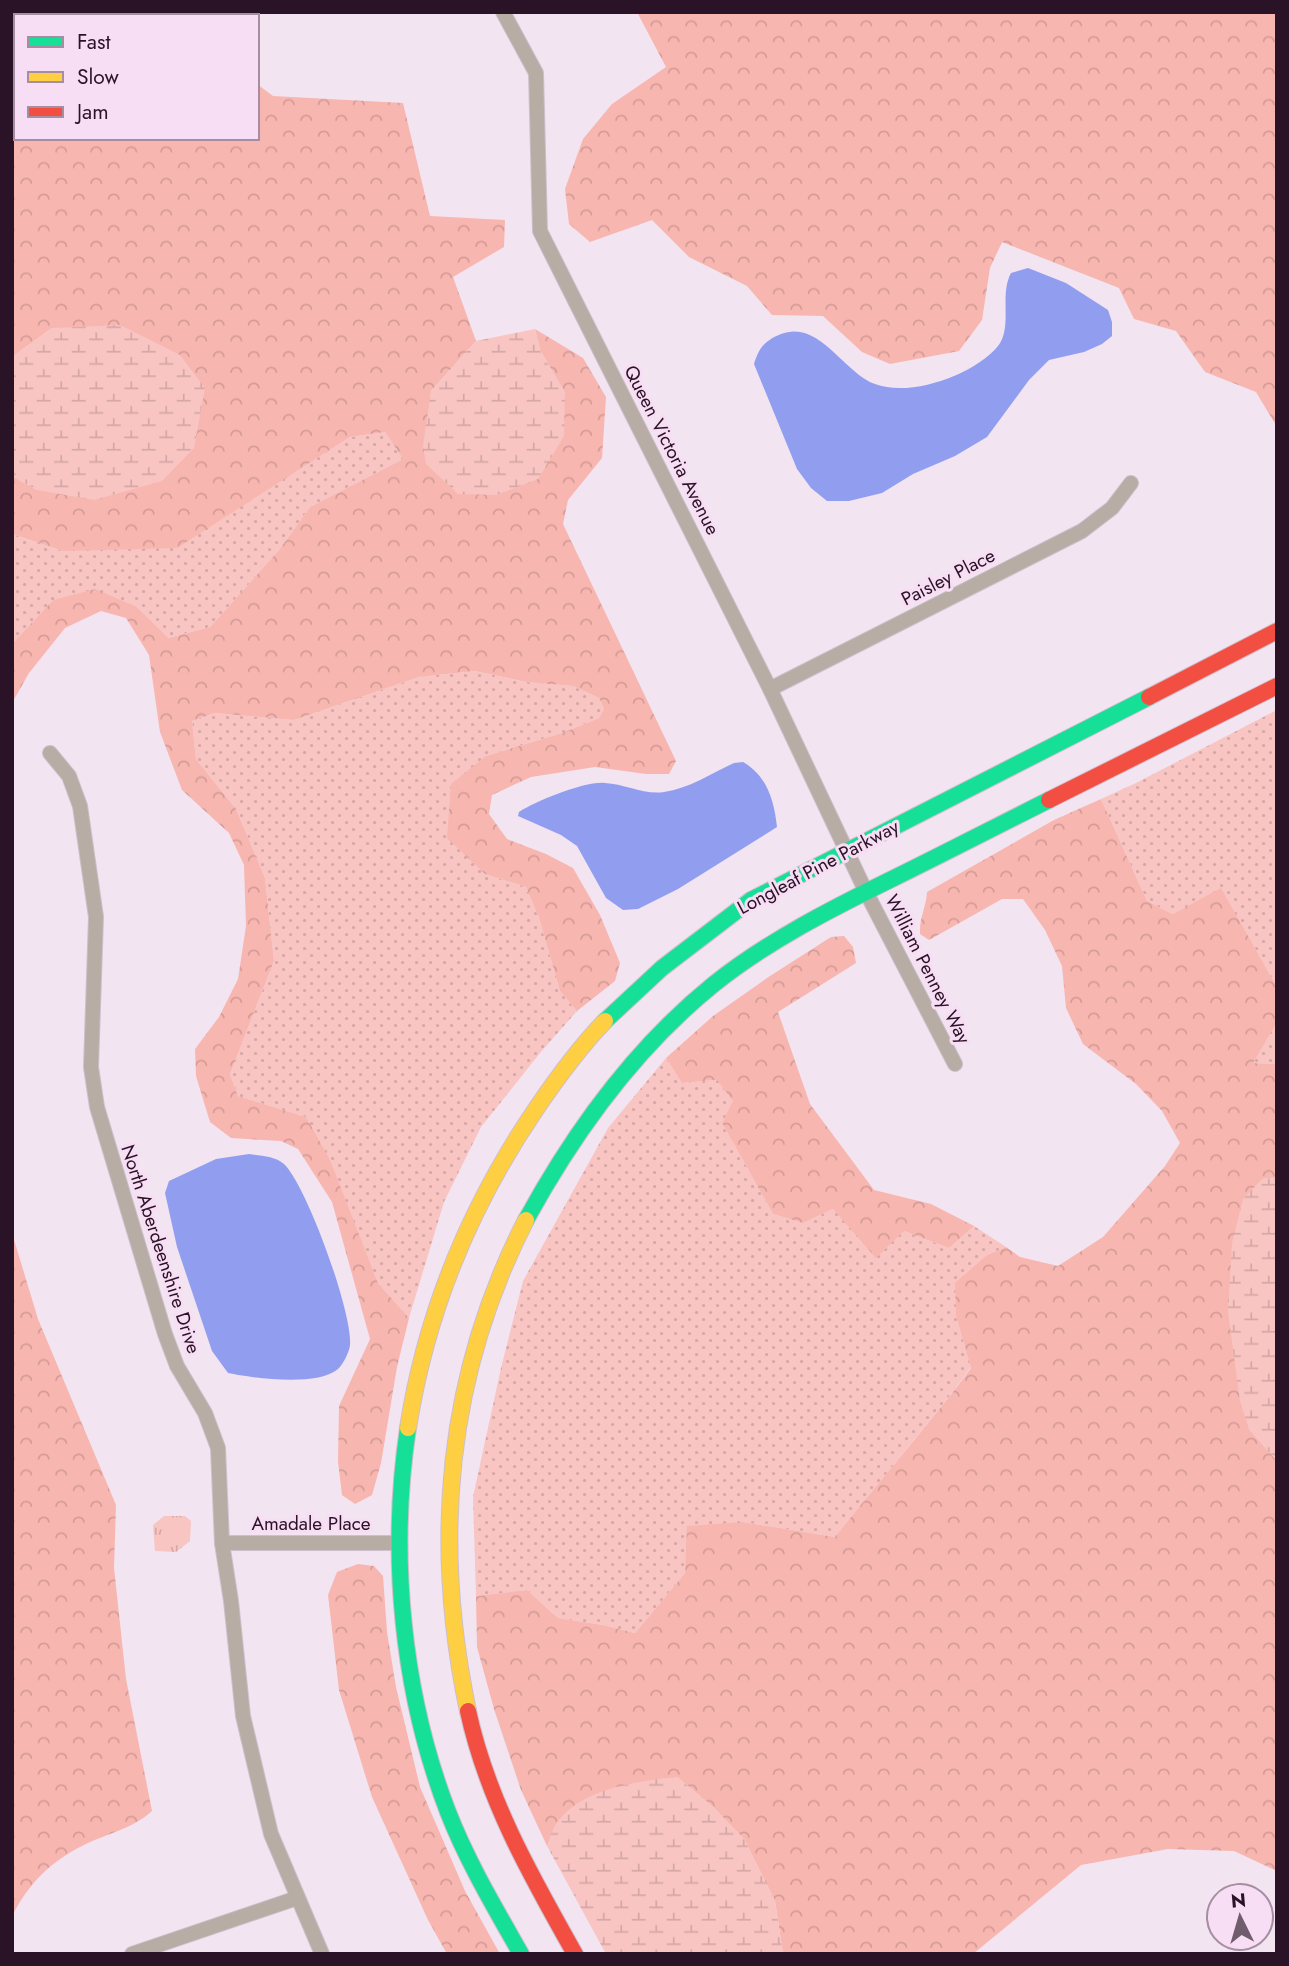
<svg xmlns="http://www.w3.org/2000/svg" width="1289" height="1966" viewBox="0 0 1289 1966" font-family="Jost,sans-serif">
	<defs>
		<pattern id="grass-dots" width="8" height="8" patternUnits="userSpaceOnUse" patternTransform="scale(1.75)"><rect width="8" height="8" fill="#f8c5c2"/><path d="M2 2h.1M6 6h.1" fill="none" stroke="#d5a8a7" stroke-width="1.8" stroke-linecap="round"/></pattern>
		<pattern id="forest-crowns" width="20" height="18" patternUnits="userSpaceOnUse" patternTransform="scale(1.75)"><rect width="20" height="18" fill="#f8b6b0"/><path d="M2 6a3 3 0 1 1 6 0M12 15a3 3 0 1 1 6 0" fill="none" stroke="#d59c97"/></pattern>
		<pattern id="wetland-marsh" width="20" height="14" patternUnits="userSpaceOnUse" patternTransform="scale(1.75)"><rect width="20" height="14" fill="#f8c5c2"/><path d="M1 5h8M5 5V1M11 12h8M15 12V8" fill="none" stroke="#d5a8a7"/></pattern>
		<pattern id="park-tufts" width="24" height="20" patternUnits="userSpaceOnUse" patternTransform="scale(1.75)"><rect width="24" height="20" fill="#f8c5c2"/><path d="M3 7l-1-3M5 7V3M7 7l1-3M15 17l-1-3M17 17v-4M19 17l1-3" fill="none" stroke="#d5a8a7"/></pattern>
	</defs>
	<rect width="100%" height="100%" fill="#f2e4f0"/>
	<g fill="url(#grass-dots)">
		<polygon points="385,432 403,459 310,507 279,550 210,627 167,638 137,607 53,600 12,644 12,534 63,551 279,482 350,437"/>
		<polygon points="475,671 526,682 573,686 599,698 604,709 599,718 562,733 486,756 485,874 526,887 539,918 560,991 577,1011 540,1053 481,1127 444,1202 409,1318 378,1283 355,1226 306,1117 238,1096 230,1074 274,961 265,878 236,809 196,759 192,721 215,713 294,720 419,677"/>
		<polygon points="1277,710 1277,987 1221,889 1173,914 1147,901 1101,799 1136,783"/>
		<polygon points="1277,1022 1277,1064 1252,1063"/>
		<path d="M 666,1058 L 682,1083 L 718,1080 L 734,1102 L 722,1123 L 773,1214 L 803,1223 L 833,1209 L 904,1231 L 949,1248 L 974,1226 L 1006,1247 L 987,1255 L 956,1316 L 971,1367 C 928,1426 880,1480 835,1537 L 743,1522 L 685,1573 L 635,1633 L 603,1625 L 558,1618 L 527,1590 L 476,1596 L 473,1497 L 501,1368 L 523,1281 L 608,1128 Z"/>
	</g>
	<g fill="url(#forest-crowns)">
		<polygon points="12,12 248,12 247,16 16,16 16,138 257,138 257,84 273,96 403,103 430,216 505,220 504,247 453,277 476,341 431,391 565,393 540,350 535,329 583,358 606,397 602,458 568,500 563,524 676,761 669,774 646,774 595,767 531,777 492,795 489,814 507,839 546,854 573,868 600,915 620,963 615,981 577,1011 560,991 539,918 526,887 485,874 447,838 451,784 486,756 562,733 599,718 604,709 599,698 573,686 526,682 475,671 419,677 294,720 215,713 192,721 196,759 236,809 265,878 274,961 230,1074 238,1096 306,1117 330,1160 378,1283 409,1318 397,1367 381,1463 372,1495 355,1504 342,1495 338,1462 339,1406 370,1339 332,1202 298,1149 281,1141 231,1138 210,1122 196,1076 195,1049 219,1017 238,979 246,926 244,865 229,833 182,790 160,732 149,655 126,618 101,611 65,628 29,673 12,703 12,644 53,600 95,589 137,607 168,638 210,627 279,550 310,507 403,459 385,432 350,437 177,548 63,551 12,534 12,476 37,490 52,328 12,357"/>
		<polygon points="637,12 1277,12 1277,427 1256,392 1205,372 1176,331 1134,319 1119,288 1002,242 990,268 982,320 959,351 890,364 862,352 823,316 772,315 747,286 689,257 652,220 590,242 569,224 565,189 583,139 612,104 666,67"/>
		<path d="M 1101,799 L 1147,901 L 1173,914 L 1221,888 L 1277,987 L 1277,1022 L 1253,1063 L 1277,1064 L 1277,1178 L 1262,1179 L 1249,1429 L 1277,1461 L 1277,1871 L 1234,1851 L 1168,1849 L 1081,1865 L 973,1954 L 783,1954 L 775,1901 L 744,1839 L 712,1806 L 677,1777 L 559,1821 L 547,1846 L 521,1790 L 494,1709 L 477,1647 L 476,1596 L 527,1590 L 558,1618 L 603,1625 L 635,1633 L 685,1573 L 687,1526 L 743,1522 L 835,1537 C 880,1480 928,1426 971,1368 L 956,1316 L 955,1283 L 987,1255 L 1006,1247 L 1020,1257 L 1058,1266 L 1103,1237 L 1165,1166 L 1180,1143 L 1162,1111 L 1136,1084 L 1083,1044 L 1066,1008 L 1062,966 L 1045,930 L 1023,899 L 1002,899 L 929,940 L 920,934 C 919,918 926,908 927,892 L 1054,820 Z"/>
		<polygon points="844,936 853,947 856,963 778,1012 810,1104 874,1190 931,1204 974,1226 949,1248 904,1231 876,1258 833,1209 803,1223 773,1214 722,1123 733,1101 717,1080 682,1083 666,1058 713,1016 770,976 831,937"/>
		<path d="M 12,1233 L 38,1319 L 116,1505 L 114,1568 L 126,1679 L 152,1811 C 132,1829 108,1833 84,1845 C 51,1861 29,1883 12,1916 Z"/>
		<polygon points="358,1564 374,1566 383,1576 387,1632 396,1687 420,1787 465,1891 500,1954 447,1954 428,1920 372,1797 339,1690 328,1595 337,1572"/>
	</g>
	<g fill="url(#wetland-marsh)">
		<polygon points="120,325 180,355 205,388 194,448 162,481 94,500 37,490 12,476 12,357 52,328"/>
		<polygon points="535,329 540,350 565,393 564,436 538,479 496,495 458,494 426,464 423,446 431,391 476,341"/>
		<polygon points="1277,1178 1277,1461 1249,1429 1240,1401 1228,1312 1232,1243 1243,1199 1262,1179"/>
		<path d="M 677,1777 L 712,1806 L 744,1839 L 775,1901 L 783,1954 L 606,1954 L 547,1846 C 550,1838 553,1827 559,1820 C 584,1788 639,1781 677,1777 Z"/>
	</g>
	<polygon fill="url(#park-tufts)" points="164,1516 185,1516 191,1521 190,1541 176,1552 155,1551 153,1525"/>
	<g fill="#919eef">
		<path d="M 1028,268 L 1066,283 L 1108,310 L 1112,322 L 1112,336 L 1102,344 L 1084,352 L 1049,360 L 1029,380 L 987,437 L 955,456 L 913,474 L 882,493 L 849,501 L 827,501 L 811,488 L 797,469 L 754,364 C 759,348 764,341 781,334 C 819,319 844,373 875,384 C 911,398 975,374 998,346 C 1013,327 999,295 1011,273 Z"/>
		<path d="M 743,762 C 767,776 774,800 777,827 L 678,889 L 638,909 L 623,910 L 606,898 L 577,846 L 561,835 L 518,816 L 519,812 C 536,801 585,781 605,783 C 625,784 644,795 664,792 C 688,789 712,773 734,763 Z"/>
		<path d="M 249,1154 C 261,1156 275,1156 284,1164 C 307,1186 353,1314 350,1345 C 350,1350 343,1365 338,1369 C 317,1387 253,1378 228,1373 L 212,1351 L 177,1247 L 165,1193 L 169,1181 L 216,1159 Z"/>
	</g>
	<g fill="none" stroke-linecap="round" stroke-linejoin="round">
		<g stroke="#cdbfcb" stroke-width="16">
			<g id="street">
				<polyline points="503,12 536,73 540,231 770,689 866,892 955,1064"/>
				<polyline points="770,689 1082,531 1112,508 1131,483"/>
				<polyline points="50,753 69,776 80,806 96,917 91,1067 97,1107 165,1334 177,1366 205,1413 218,1448 222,1543 231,1601 243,1716 271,1834 322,1954"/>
				<polyline points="222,1543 399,1543"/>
				<polyline points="132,1954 297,1898"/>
			</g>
		</g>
		<g stroke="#cdbfcb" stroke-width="18">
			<g id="fast">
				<polyline points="605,1021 662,968 751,900 1149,697"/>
				<path d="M 526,1220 C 574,1132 636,1047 714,984 C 768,941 831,909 892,879 C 945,853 997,826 1049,800"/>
				<path d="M 408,1428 C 389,1554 402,1693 448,1812 C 467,1861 495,1908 521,1954"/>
			</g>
		</g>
		<g stroke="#cdbfcb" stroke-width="18">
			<g id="slow">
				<path d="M 408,1428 C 426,1313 470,1206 536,1109 C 557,1078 579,1048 605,1021"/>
				<path d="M 468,1711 C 432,1540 446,1376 526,1220"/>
			</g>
		</g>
		<g stroke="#cdbfcb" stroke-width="18">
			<g id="jam">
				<polyline points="1149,697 1277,631"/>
				<polyline points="1049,800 1277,686"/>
				<path d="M 468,1711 C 487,1799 531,1876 575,1954"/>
			</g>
		</g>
		<use href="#street" stroke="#b7ada4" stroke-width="14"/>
		<use href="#fast" stroke="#16e098" stroke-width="16"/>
		<use href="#slow" stroke="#ffcf43" stroke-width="16"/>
		<use href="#jam" stroke="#f24e42" stroke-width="16"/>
	</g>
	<g text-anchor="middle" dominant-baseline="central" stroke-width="6" stroke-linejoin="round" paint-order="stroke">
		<g font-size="19" fill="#2a1327" stroke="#f8def4">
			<text transform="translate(672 450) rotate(63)">Queen Victoria Avenue</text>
			<text transform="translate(948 577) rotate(-27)">Paisley Place</text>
			<text transform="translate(818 867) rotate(-28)">Longleaf Pine Parkway</text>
			<text transform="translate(928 969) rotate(63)">William Penney Way</text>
			<text transform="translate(161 1249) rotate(72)">North Aberdeenshire Drive</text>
			<text x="311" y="1523">Amadale Place</text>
		</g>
	</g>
	<rect width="1289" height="1966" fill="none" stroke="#2a1327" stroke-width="28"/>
	<rect x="14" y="14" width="245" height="126" fill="#f8def4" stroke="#a68da2" stroke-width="2"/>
	<rect x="28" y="37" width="35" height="10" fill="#16e098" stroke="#a68da2" stroke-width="2"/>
	<text x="77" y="49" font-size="21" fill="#2a1327">Fast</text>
	<rect x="28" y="72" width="35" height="10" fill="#ffcf43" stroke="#a68da2" stroke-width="2"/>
	<text x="77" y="84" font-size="21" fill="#2a1327">Slow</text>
	<rect x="28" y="107" width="35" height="10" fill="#f24e42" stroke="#a68da2" stroke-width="2"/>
	<text x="77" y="119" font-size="21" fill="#2a1327">Jam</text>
	<g transform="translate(1240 1917) rotate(355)"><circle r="33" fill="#f8def4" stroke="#a68da2" stroke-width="2"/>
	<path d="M0-5L12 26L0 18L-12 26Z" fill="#705c6d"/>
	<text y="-10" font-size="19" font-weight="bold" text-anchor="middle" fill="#2a1327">N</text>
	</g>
</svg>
